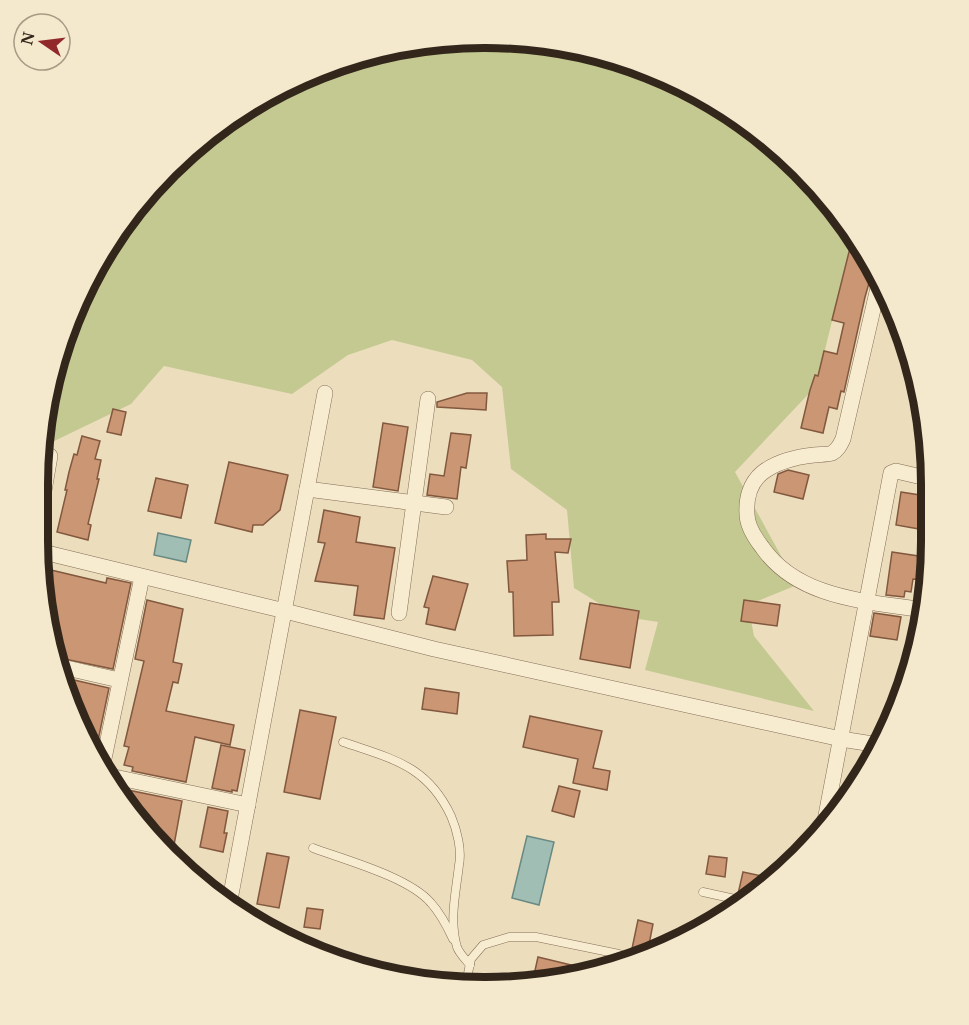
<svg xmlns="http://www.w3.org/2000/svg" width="969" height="1025" viewBox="0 0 969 1025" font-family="'Noto Serif',serif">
	<rect width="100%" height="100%" fill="#ecddbd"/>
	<polygon fill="#c4c992" points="514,38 601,53 683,84 757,130 821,190 853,236 816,386 735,472 797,585 748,605 754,636 814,711 645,670 658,622 620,616 574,588 567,510 511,469 502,387 472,360 392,340 348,355 292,394 164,366 131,404 46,445 53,368 84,286 130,212 190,148 261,97 341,61 426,41"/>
	<g fill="#a1beb5" stroke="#698a82" stroke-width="1.5">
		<polygon points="158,533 191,540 186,562 154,555"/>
		<polygon points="527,836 554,842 539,905 512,898"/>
	</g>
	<g fill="#ca9674" stroke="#82583e" stroke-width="1.5">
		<polygon points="853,236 876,270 871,276 865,297 844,392 841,391 837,409 829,407 823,433 801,428 810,390 815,375 818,376 824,351 837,354 844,323 832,320"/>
		<polygon points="467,393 487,393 486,410 437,407 437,402"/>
		<polygon points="113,409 126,412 121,435 107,432"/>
		<polygon points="383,423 408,427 398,491 373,487"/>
		<polygon points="451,433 471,435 466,468 461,467 457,499 427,495 430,474 444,476"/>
		<polygon points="82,436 100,441 95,459 101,460 97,479 99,479 88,524 91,525 88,540 57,532 67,490 65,490 69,472 74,454 77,455"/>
		<polygon points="229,462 288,475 280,510 263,525 253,525 252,532 215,523"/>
		<polygon points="788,470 809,475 803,499 774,492 778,474"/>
		<polygon points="156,478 188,485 181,518 148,511"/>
		<polygon points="901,492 926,496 925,530 896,525"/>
		<polygon points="324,510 360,517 356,542 395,548 384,619 354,615 358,586 315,581 325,543 318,542"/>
		<polygon points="546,534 546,539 571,539 568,553 555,552 559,602 552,602 553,635 514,636 513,592 509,592 507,561 527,560 526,535"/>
		<polygon points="892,552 925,557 924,580 913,579 911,592 905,591 904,597 886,595"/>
		<polygon points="51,570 106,583 107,578 131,583 113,669 55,657 46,628 41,578 49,580"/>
		<polygon points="433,576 468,584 455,630 426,624 429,608 424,607"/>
		<polygon points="147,600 183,609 173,662 182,664 178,683 173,682 166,711 234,725 230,745 195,737 186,782 132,771 133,767 124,765 129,747 124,746 144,661 135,659"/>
		<polygon points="744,600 780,605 777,626 741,621"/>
		<polygon points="590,603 639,611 630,668 580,659"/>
		<polygon points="874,613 901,617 897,640 870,636"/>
		<polygon points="61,677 109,688 95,755 72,712"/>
		<polygon points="425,688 459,693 457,714 422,709"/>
		<polygon points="300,710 336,717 320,799 284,792"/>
		<polygon points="530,716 602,731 593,768 610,771 607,790 573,783 578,759 523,747"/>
		<polygon points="221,745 245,750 237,791 232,790 232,792 212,788"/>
		<polygon points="559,786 580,791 574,817 552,811"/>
		<polygon points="128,790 182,801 172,856 125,803"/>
		<polygon points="208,807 228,811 224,833 227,833 223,852 200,847"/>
		<polygon points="267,853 289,857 279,908 257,904"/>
		<polygon points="709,856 727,858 725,877 706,874"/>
		<polygon points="743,872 776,879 749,898 738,894"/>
		<polygon points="307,908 323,910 320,929 304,927"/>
		<polygon points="638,920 653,924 647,955 629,963"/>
		<polygon points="538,957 596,971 543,984 532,984"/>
	</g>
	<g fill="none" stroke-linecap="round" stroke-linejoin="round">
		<g stroke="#836e57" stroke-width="9">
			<g id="service">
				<path d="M 343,742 C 392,759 427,765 451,816 C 457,830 462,850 459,865 C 456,892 449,920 457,947 C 459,953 466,960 470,965"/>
				<path d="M 313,848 C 345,860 409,877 431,903 C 441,914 447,926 453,939"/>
				<polyline points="703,892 744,901"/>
				<polyline points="467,986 466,983 471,959 483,945 509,937 536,937 619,954"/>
			</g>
		</g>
		<g stroke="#836e57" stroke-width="16">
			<g id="minor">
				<path d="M 880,279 L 843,439 C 840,445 838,450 832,453 C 826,455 820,454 814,455 C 796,457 777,461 762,473 C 750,483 746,499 747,514 C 747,526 755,538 762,547 C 798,599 867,601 923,610"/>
				<polyline points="307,489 446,507"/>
				<polyline points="39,520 50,456"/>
				<polyline points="39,551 285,611 434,649 841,739 879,745"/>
				<polyline points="399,613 428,399"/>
				<polyline points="58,666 119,680"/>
				<polyline points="102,768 142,577"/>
				<polyline points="105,775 248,805"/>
				<polyline points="824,826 891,473 896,471 926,478"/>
				<polyline points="229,905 325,393"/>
			</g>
		</g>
		<use href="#service" stroke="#f7ebd0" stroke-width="8"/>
		<use href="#minor" stroke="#f7ebd0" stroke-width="15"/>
	</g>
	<path d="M0 0H969V1025H0ZM484 48H485A436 436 0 0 1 921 484V541A436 436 0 0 1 485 977H484A436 436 0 0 1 48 541V484A436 436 0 0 1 484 48Z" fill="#f4e8cd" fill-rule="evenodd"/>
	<path fill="none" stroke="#33271b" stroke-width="8" d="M484 48H485A436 436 0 0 1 921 484V541A436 436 0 0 1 485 977H484A436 436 0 0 1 48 541V484A436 436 0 0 1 484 48Z"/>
	<g transform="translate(42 42) rotate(284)"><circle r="28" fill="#f4e8cd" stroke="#a79b86" stroke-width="1.5"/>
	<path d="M0-4.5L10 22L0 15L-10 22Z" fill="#91292b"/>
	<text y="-9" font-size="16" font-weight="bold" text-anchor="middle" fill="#33271b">N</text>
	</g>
</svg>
